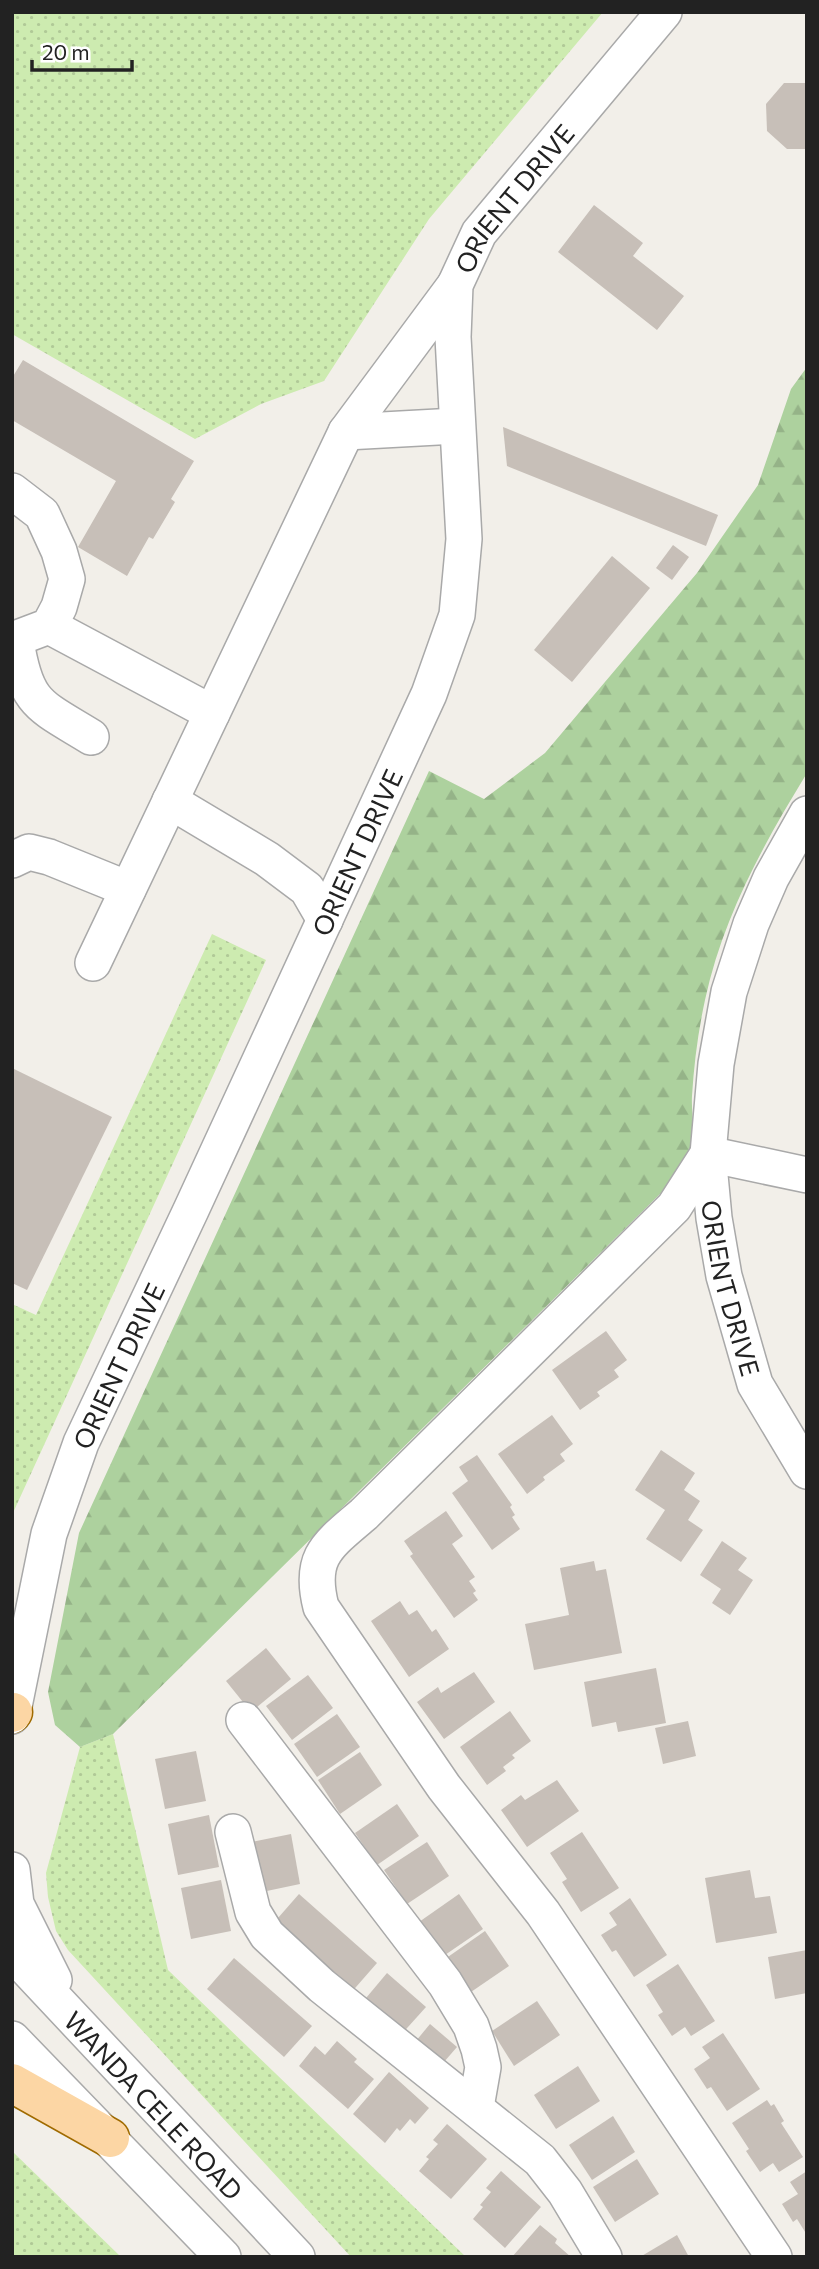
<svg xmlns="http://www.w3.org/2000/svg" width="819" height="2269" viewBox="0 0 819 2269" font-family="Commissioner,sans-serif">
	<defs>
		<pattern id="grass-dots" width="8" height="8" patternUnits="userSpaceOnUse" patternTransform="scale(1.75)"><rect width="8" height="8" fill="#cdebb0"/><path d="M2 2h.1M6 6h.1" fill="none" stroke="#b0c997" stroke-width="1.8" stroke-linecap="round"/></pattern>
		<pattern id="forest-firs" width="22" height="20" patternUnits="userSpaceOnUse" patternTransform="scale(1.75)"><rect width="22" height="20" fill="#add19e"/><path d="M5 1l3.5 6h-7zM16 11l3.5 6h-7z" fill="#95b388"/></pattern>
	</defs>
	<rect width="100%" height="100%" fill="#f2efe9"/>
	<g fill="url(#grass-dots)">
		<polygon points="12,12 603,12 429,219 324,381 261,404 195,439 12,334"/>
		<polygon points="212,934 266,960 12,1515 12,1304 36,1315"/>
		<polygon points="113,1734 168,1970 466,2257 351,2257 68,1950 56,1931 48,1897 46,1873 80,1747"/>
		<polygon points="12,2151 121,2257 12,2257"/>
	</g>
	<path fill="url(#forest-firs)" d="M 807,367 L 807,773 C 763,845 723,917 705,1000 C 698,1032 694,1064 692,1096 C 691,1110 696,1137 691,1149 C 684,1164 671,1179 661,1193 L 113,1734 L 80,1747 L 55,1725 L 48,1692 L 79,1533 L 429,771 L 484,799 L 545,753 L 697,573 L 758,485 L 791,389 Z"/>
	<g fill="#c7bfb8">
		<polygon points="784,83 807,83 807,149 787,149 767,131 766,104"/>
		<polygon points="594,205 643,243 633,256 684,296 657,330 558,252"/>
		<polygon points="23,360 194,461 171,499 175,502 153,539 149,537 127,576 78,547 116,481 12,420 12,378"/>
		<polygon points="503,427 718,515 706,546 507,466"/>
		<polygon points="673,545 689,557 672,580 656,568"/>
		<polygon points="612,556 650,588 572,682 534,650"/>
		<polygon points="12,1068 112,1117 27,1290 12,1283"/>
		<polygon points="606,1331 627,1360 614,1370 619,1377 597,1392 600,1396 580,1410 552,1370"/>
		<polygon points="552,1415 573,1444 560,1454 565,1461 543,1477 545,1480 527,1494 498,1454"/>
		<polygon points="661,1450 695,1473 684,1490 700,1501 688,1520 703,1530 681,1562 646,1539 665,1510 635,1490"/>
		<polygon points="477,1455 512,1505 510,1507 515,1515 512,1517 520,1529 492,1550 452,1493 468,1481 459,1467"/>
		<polygon points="446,1511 463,1536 452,1544 475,1577 469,1581 476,1591 473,1593 478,1600 454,1618 410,1556 413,1554 404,1541"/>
		<polygon points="722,1541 747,1558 738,1570 753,1580 730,1615 712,1603 721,1589 700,1575"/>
		<polygon points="594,1561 596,1571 606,1569 622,1653 534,1670 525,1624 569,1615 560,1568"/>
		<polygon points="400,1601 409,1615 417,1610 432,1632 436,1629 449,1649 409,1677 371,1621"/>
		<polygon points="266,1648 291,1679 251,1712 226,1681"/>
		<polygon points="656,1668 666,1723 618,1732 616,1722 592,1727 584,1682"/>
		<polygon points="474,1672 495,1702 444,1739 417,1702 438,1687 441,1693"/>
		<polygon points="308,1675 333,1708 292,1740 266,1706"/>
		<polygon points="510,1711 531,1741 512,1755 515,1758 503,1767 506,1771 487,1785 460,1747"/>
		<polygon points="337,1714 360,1747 317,1777 294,1744"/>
		<polygon points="688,1721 696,1756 663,1764 655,1728"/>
		<polygon points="196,1751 206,1801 165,1809 155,1759"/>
		<polygon points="360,1752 382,1785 340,1814 318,1780"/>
		<polygon points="557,1780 579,1811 527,1847 501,1810 521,1795 525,1800"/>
		<polygon points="397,1804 419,1836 377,1865 355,1833"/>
		<polygon points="209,1815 219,1867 178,1875 168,1824"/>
		<polygon points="582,1832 619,1888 581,1912 562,1882 567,1879 550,1853"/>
		<polygon points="291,1834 300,1884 262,1892 252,1842"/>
		<polygon points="427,1842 449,1876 407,1904 384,1870"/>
		<polygon points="750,1870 755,1898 770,1896 777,1933 716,1943 705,1878"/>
		<polygon points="221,1880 231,1931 191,1939 181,1888"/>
		<polygon points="299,1894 377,1963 349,1995 271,1926"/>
		<polygon points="459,1894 483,1929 442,1957 419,1922"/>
		<polygon points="630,1898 667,1955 634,1977 616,1950 612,1952 601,1935 617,1925 609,1913"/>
		<polygon points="485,1931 509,1966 468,1994 445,1959"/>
		<polygon points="807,1950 807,1993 775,1999 768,1957"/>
		<polygon points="234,1958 312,2026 284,2057 207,1989"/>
		<polygon points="678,1964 715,2021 691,2036 685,2027 672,2036 658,2015 663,2012 646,1985"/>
		<polygon points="387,1973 426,2007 399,2037 361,2004"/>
		<polygon points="537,2001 560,2035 514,2066 492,2031"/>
		<polygon points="430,2024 457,2047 437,2070 411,2047"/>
		<polygon points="723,2033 760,2089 727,2111 711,2087 707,2089 694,2069 710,2058 702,2047"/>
		<polygon points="337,2041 357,2059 354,2062 374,2079 348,2109 299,2066 315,2046 325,2055"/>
		<polygon points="578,2066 600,2101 556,2129 534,2095"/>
		<polygon points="389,2072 429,2108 415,2124 410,2119 400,2131 397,2128 385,2143 353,2114"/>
		<polygon points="767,2100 771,2106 774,2104 784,2121 781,2123 803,2157 779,2172 773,2163 760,2172 746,2151 749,2149 732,2123"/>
		<polygon points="613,2116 635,2152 592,2180 569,2145"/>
		<polygon points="447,2124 487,2159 451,2199 419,2171 429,2159 426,2157 438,2144 433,2140"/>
		<polygon points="637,2159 659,2194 615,2222 593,2187"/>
		<polygon points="501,2171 541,2207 505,2248 473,2219 483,2207 480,2205 491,2192 486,2188"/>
		<polygon points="807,2171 807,2235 797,2219 793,2222 782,2204 798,2194 790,2182"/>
		<polygon points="540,2225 557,2239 555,2243 571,2257 512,2257"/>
		<polygon points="677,2235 689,2257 640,2257"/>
	</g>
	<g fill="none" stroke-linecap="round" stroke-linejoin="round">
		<g stroke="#a9a9a9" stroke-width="38">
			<g id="minor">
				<polyline points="346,432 456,426"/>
				<polyline points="12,491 42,514 59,551 67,579 59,607 49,626 12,640"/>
				<polyline points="49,626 212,713"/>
				<path d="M 16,641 C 26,705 39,705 91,737"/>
				<polyline points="170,801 267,859 307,889 325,920"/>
				<path id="s1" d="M 807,814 L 771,878 L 751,924 L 729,992 L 716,1064 L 708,1154 L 714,1218 L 724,1276 L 755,1384 L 807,1471"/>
				<polyline points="12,860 29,852 49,857 128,889"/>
				<polyline points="93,963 346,432 455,285"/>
				<path id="s2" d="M 12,1716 L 49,1534 L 81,1443 L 191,1210 L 429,694 L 457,615 L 464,539 L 453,337 L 455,285 L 479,233 L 664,12"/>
				<polyline points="244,1720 445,1983 471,2026 479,2049 483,2067 476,2107"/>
				<polyline points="233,1832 253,1912 267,1935 322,1986 540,2160 565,2192 604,2257"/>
				<polyline points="12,1870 16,1904 54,1980"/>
				<path id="s3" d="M 12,1953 L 297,2257"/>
				<polyline points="12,2039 223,2257"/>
				<path d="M 774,2257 L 543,1913 L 444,1787 L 321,1607 C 308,1556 328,1545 364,1514 L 674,1207 L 708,1154 L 807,1175"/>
			</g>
		</g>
		<g stroke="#a06b00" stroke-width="41">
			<g id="major">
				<polyline points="12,1713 13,1712"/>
				<polyline points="12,2083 110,2138"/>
			</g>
		</g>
		<use href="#minor" stroke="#fff" stroke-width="35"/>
		<use href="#major" stroke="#fcd6a4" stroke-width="38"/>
	</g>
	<g text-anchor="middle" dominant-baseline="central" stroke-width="5" stroke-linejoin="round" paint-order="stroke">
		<g font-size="26" fill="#222" stroke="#fff">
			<text stroke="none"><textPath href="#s2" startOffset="1628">ORIENT DRIVE</textPath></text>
			<text stroke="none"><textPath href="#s2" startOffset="934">ORIENT DRIVE</textPath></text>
			<text stroke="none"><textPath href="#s1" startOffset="495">ORIENT DRIVE</textPath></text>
			<text stroke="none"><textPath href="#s2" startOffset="368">ORIENT DRIVE</textPath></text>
			<text stroke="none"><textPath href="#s3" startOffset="208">WANDA CELE ROAD</textPath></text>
		</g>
	</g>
	<rect width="819" height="2269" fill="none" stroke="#222222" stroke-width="28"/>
	<path d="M32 60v10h100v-10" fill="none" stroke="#222222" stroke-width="3.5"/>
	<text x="42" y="60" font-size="21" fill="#222222" stroke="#ffffff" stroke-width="5" paint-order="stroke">20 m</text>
</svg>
